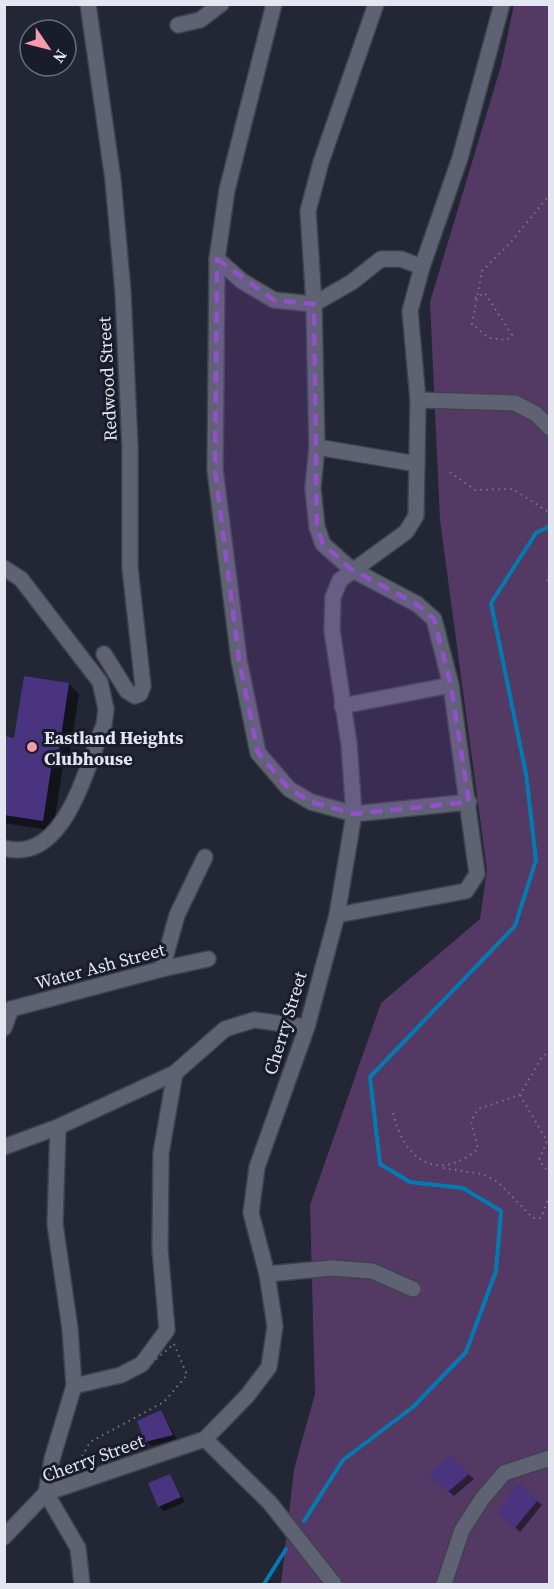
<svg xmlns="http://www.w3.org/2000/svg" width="554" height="1589" viewBox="0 0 554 1589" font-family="'Source Serif 4',serif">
	<rect width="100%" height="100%" fill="#232634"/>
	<polygon fill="#543965" points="514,5 549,5 549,1584 281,1584 294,1469 315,1394 310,1205 381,1003 480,919 487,870 440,520 430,302 501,66"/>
	<g fill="#0007">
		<polygon points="69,684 79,694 68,766 63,766 53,831 4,823 4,738 16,740"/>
		<polygon points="161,1412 177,1439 151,1446 146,1441"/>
		<polygon points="449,1457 474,1479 454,1496 435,1480"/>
		<polygon points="170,1476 185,1502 164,1511 159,1506"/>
		<polygon points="537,1501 542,1505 520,1532 500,1512"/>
	</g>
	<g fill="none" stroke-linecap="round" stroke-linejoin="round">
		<g stroke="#007bb1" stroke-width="4">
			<polyline points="304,1521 343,1460 413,1407 466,1352 496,1271 501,1211 463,1188 410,1182 380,1164 370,1077 515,926 536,860 526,774 491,603 536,533 550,526"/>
			<polyline points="264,1584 286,1549"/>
		</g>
	</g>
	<g fill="#4a3480">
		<polygon points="24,676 69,683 58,757 53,756 43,821 4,815 4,736 14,738"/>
		<polygon points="161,1410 173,1435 145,1442 137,1421"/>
		<polygon points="449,1455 470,1473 448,1492 429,1475"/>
		<polygon points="170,1474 181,1497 158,1507 148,1483"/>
		<polygon points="518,1483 538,1500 514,1529 498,1512"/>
	</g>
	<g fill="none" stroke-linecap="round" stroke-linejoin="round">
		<g stroke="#40434e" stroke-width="18">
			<g id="minor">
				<polyline points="88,4 113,180 123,292 130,447 130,568 143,686 140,694 135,696 127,691 104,654"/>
				<polyline points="274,4 227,190 217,259 215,470 239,660 258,753 289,789 311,802 354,814 469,802"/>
				<polyline points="178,25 200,20 221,4"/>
				<polyline points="217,259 242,281 274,300 314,304 352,282 381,259 401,259 422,267"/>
				<polyline points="418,400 515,403 536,414 550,428"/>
				<polyline points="317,447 417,464"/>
				<path d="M 4,568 L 21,579 L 100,682 L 106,709 L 104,725 C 86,765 66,865 4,848"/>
				<polyline points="342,706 451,685"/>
				<polyline points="337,915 466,891 477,874 451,685 434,619 417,604 351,569 323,544 317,527 313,488 317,447 314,304 308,211 321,162 376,4"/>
				<polyline points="162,969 177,915 205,857"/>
				<polyline points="11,1009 162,969 208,959"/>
				<polyline points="4,1028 11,1009"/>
				<polyline points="58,1127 55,1224 70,1329 74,1386 52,1459 46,1493 78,1548 82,1584"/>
				<polyline points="4,1147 58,1127 175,1073 225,1029 254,1020 307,1027"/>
				<polyline points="267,1274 332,1268 372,1271 413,1289"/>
				<polyline points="74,1386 121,1375 142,1364 167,1330 160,1249 161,1153 175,1073"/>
				<polyline points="205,1439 270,1503 334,1584"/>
				<polyline points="4,1537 46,1493 205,1439 247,1396 269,1367 275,1326 267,1274 251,1213 257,1167 307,1027 337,915 354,814 349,744 332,630 333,597 340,580 406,532 416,516 418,400 410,311 422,267 460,158 502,4"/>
				<polyline points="444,1584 462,1530 482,1499 504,1473 550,1458"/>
			</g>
		</g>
		<g stroke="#747782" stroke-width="2" stroke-dasharray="1.5 4.5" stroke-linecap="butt">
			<polyline points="475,298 485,293 512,335 507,340 489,338 472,324 482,271 511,242 550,194"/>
			<polyline points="450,472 475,490 513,489 550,513"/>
			<polyline points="550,568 547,583 550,587"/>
			<polyline points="520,1095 547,1141 539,1160 550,1174"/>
			<path d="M 393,1113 C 404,1160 437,1183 478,1149 L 471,1121 L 478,1109 L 520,1095 L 542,1057 L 550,1051"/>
			<polyline points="443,1168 482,1174 498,1182 533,1218 541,1218 550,1194"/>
			<polygon points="174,1344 187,1375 164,1402 90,1442 72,1475 54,1471 78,1391 143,1370"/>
		</g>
		<use href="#minor" stroke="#5e6272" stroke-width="15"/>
	</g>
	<path fill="#9051c9" fill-opacity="0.2" stroke="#9051c9" stroke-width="4.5" stroke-dasharray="12 8" stroke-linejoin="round" d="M 217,259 L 274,300 L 314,304 L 317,527 L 323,544 L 351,569 L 417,604 L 434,619 L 451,685 L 469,802 L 354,814 L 311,802 L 289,789 L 258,753 L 239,660 L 215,470 Z"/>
	<circle fill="#f39aab" stroke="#191c2a" stroke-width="2" cx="32" cy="747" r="6"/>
	<g text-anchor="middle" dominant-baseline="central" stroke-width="6" stroke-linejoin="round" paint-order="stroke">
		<g font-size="18" fill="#e3e6ef" stroke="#191c2a">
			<text transform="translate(107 379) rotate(-93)">Redwood Street</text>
			<text transform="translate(100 966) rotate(-15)">Water Ash Street</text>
			<text transform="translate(285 1023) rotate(-73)">Cherry Street</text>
			<text transform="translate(93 1458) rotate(-20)">Cherry Street</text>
		</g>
		<g font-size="18" font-weight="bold" fill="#e3e6ef" stroke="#191c2a" text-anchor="start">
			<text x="44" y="737">Eastland Heights<tspan x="44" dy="21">Clubhouse</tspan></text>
		</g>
	</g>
	<rect width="554" height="1589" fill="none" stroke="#e3e6ef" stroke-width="12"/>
	<g transform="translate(48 48) rotate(125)"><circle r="28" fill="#191c2a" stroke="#6a6d79" stroke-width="1.5"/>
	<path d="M0-4.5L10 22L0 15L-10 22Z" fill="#f39aab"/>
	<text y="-9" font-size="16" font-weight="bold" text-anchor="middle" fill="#e3e6ef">N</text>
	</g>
</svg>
